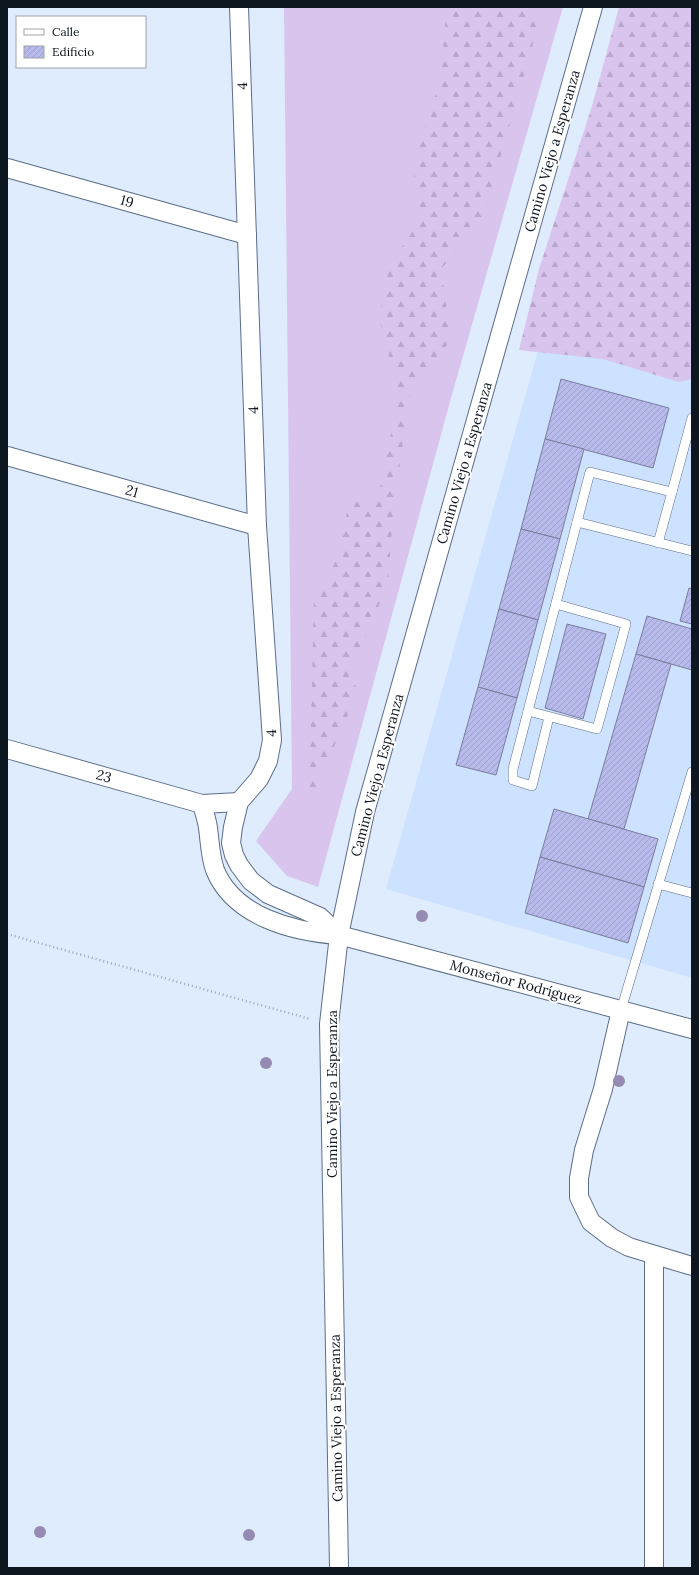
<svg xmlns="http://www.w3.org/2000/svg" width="699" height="1575" viewBox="0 0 699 1575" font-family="Lora,serif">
	<defs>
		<pattern id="forest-firs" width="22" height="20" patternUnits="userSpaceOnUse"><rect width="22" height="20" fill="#d9c4ee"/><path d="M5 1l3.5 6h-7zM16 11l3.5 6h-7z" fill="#b9a8cc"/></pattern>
		<pattern id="building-hatch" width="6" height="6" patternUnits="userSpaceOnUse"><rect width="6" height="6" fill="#b7baeb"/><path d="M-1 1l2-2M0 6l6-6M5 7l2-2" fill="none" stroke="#9c9fc9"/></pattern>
	</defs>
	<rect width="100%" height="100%" fill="#deecfe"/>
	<polygon fill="#cde2ff" points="635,7 692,7 692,978 386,889"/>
	<polygon fill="#d9c4ee" points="284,7 563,7 451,398 318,887 287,876 256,841 292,789"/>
	<g fill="url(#forest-firs)">
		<polygon points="451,7 530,7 537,30 482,221 441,269 451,340 410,392 393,513 388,584 352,667 357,695 309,803 314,598 336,561 349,503 378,498 399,394 379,318 390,264 419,222 413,165 440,82 446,14"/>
		<polygon points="619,7 692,7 692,379 679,382 603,359 519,350 539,269 592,106"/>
	</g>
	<g fill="url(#building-hatch)" stroke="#7b7d9d">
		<polygon points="561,379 669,408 653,468 545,439"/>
		<polygon points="545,439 584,449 560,539 521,529"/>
		<polygon points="521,529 560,539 538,620 499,609"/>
		<polygon points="689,588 692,589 692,624 680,621"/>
		<polygon points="499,609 538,620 517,698 478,687"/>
		<polygon points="647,616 692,629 692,670 636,654"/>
		<polygon points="567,624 606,634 583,719 545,708"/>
		<polygon points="636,654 671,664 624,829 588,819"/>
		<polygon points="478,687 517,698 496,775 456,765"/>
		<polygon points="554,809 658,839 644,887 540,857"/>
		<polygon points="540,857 644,887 628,943 525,913"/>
	</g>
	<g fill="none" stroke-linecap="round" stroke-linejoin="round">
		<g stroke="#5b6e88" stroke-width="10">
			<g id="service">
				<polyline points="577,522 590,472 672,492 692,418"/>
				<polyline points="658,543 672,492"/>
				<polyline points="528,711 597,729 626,624 556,604"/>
				<polyline points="549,717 532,786 513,780 513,769 577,522 692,551"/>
				<polyline points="658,884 692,893"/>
				<polyline points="621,1010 692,772"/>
			</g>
		</g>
		<g stroke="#5b6e88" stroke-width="20">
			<g id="minor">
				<polyline points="239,7 257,526 272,740 268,761 259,779 239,802 233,827 231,843 234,855 239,865 251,881 268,894 320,917 339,935"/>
				<polyline points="7,168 247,235"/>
				<polyline points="7,456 257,526"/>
				<polyline points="7,749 202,804 239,802"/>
				<path d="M 202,804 C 204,812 207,820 208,828 C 210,842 210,856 215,870 C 234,917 294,932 339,935 L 692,1029"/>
				<polyline points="621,1010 603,1089 584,1150 579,1178 579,1197 591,1222 612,1238 629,1247 692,1266"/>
				<polyline points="654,1255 654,1568"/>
				<polyline points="339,1568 329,1024 339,935 365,812 593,7"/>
			</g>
		</g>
		<polyline stroke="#9ba7b6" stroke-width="2.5" stroke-dasharray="1 3" stroke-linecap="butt" points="7,934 310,1019"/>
		<use href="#service" stroke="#fff" stroke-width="9"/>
		<use href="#minor" stroke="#fff" stroke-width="18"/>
	</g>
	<g fill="#958bb2">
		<circle cx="422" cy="916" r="6"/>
		<circle cx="266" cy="1063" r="6"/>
		<circle cx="619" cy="1081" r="6"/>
		<circle cx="40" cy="1532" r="6"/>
		<circle cx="249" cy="1535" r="6"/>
	</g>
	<g text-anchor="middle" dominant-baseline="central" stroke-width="4" stroke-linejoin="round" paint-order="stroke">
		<g font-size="14" fill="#0e1620" stroke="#fff">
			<text transform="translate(242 86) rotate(-92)">4</text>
			<text transform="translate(552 151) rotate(-74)">Camino Viejo a Esperanza</text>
			<text transform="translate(127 201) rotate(16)">19</text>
			<text transform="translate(253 410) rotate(-92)">4</text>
			<text transform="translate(464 463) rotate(-74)">Camino Viejo a Esperanza</text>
			<text transform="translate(132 491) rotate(16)">21</text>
			<text transform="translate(271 733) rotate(-92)">4</text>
			<text transform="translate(377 775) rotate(-75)">Camino Viejo a Esperanza</text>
			<text transform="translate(104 776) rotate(16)">23</text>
			<text transform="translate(516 982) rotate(15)">Monseñor Rodríguez</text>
			<text transform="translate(332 1094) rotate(-90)">Camino Viejo a Esperanza</text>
			<text transform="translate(336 1418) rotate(-91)">Camino Viejo a Esperanza</text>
		</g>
	</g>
	<rect width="699" height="1575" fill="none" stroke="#0e1620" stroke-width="16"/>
	<rect x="16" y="16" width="130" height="52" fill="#ffffff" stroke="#9fa2a6"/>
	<rect x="24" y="29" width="20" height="6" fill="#ffffff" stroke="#9fa2a6"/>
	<text x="52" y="36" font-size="12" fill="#0e1620">Calle</text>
	<rect x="24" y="46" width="20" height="12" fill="url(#building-hatch)" stroke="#9fa2a6"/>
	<text x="52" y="56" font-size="12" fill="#0e1620">Edificio</text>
</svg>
